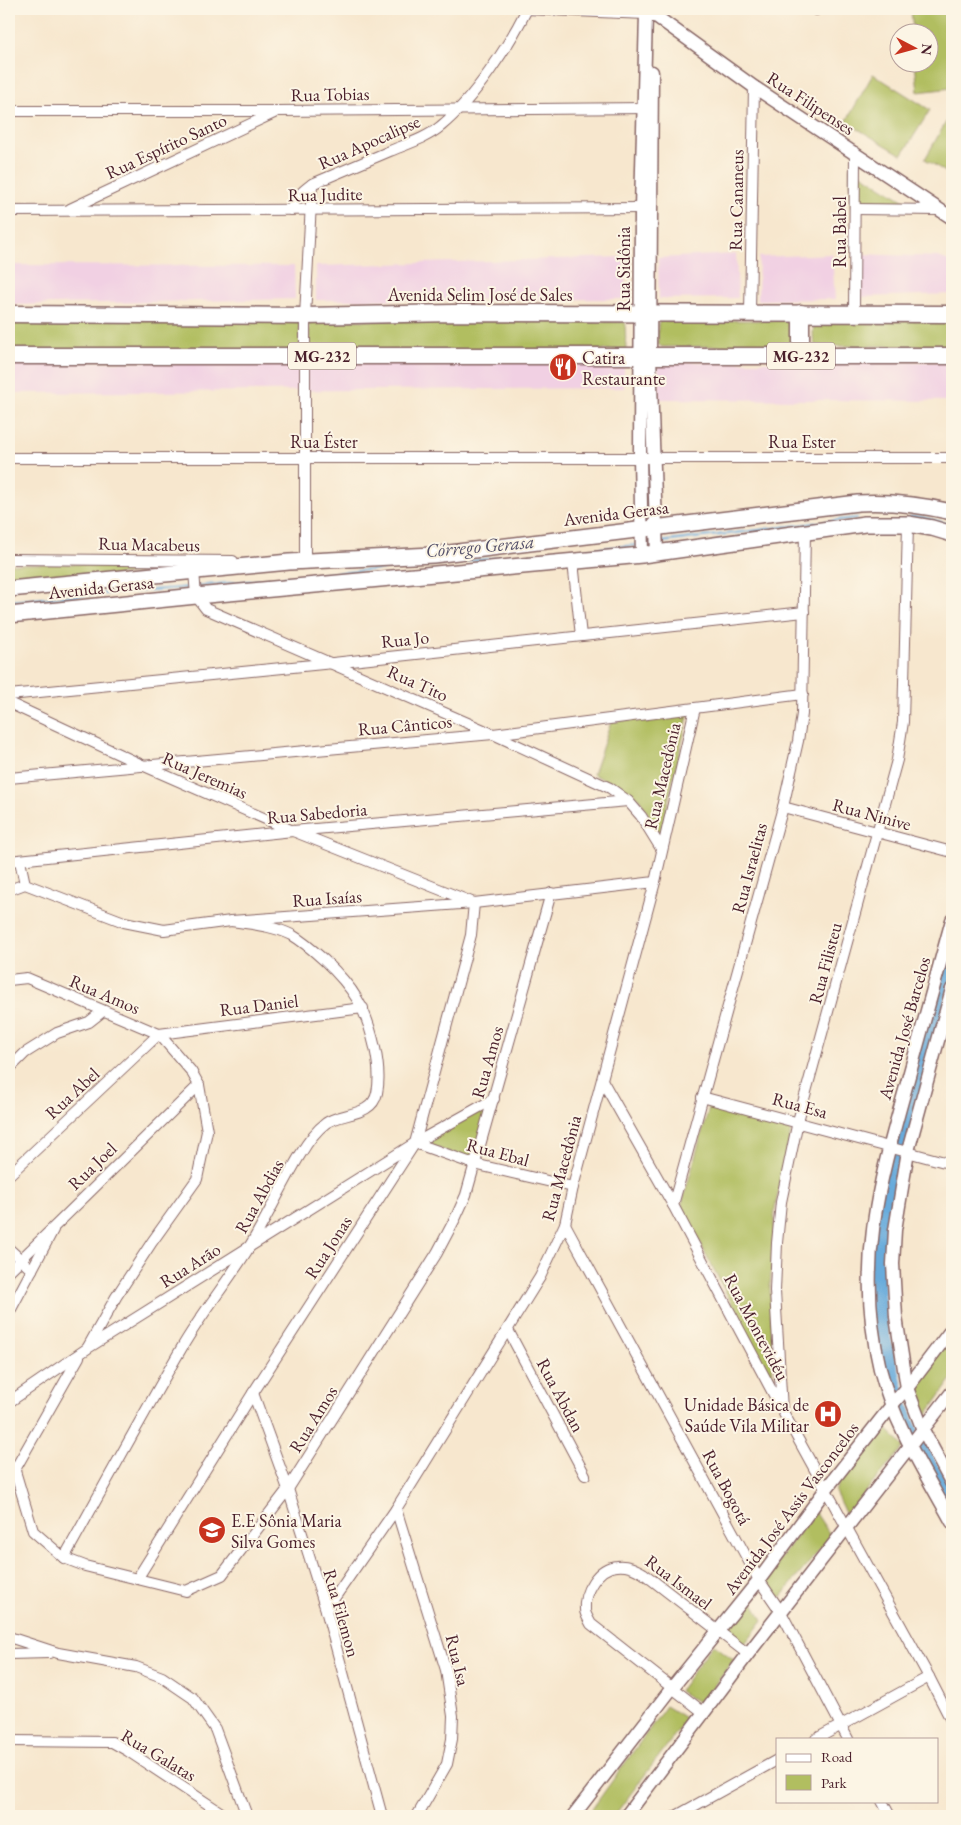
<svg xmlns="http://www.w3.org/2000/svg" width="961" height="1825" viewBox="0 0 961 1825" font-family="'EB Garamond',serif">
	<rect width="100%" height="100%" fill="#fcf5e5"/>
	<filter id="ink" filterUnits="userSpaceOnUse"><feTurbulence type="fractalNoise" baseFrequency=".02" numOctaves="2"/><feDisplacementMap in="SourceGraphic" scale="10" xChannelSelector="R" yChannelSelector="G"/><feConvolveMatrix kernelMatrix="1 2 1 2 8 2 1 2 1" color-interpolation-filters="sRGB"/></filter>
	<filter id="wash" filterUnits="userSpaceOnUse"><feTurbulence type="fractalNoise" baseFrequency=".0096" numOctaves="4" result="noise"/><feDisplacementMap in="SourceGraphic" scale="20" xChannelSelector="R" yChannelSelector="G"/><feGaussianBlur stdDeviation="1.12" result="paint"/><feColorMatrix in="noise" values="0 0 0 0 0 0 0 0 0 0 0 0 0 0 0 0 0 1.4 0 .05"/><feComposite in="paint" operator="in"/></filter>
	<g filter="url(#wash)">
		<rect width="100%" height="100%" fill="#f7e7ce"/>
		<g fill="#f1d0e3">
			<polygon points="736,254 738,298 659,299 658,258"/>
			<polygon points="832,254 835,299 758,300 759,257"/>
			<polygon points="860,254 938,257 952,262 952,294 861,297"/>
			<polygon points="624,257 626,299 316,300 316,266"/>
			<polygon points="9,265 294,266 295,299 9,305"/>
			<polygon points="9,362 624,362 624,388 9,393"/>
			<polygon points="658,362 952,362 952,401 659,399"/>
		</g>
		<g fill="#b1be60" stroke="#7e6e46">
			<polygon points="911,9 952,9 952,88 918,92 915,63 928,62 928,32 913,32"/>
			<polygon points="873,74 930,110 902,155 846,122"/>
			<polygon points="950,115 952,116 952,176 925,159"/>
			<polygon points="850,167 917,209 851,206"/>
			<polygon points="9,319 299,321 300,351 9,351"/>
			<polygon points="309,320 625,322 626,350 310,351"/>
			<polygon points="788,320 794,328 793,341 791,345 662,347 658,344 658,324 660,321"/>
			<path d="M 952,320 L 952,346 L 819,346 L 814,344 C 813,338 812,326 816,322 Z"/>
			<polygon points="9,564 233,564 9,585"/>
			<polygon points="689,712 660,835 639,798 593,774 611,722"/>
			<polygon points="710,1104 792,1126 775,1208 770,1288 773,1382 681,1207"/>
			<polygon points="489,1105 473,1161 421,1142"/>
			<polygon points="952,1336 952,1379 925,1417 912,1386"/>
			<polygon points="886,1428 904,1447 854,1505 848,1519 835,1492 842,1471 847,1477"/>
			<polygon points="815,1512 831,1536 779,1599 765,1578"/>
			<polygon points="750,1598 763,1620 743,1646 724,1632"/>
			<polygon points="713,1644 734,1660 700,1704 679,1691"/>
			<polygon points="666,1706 687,1719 614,1816 587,1816"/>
		</g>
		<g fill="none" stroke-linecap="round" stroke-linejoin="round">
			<g stroke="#68abdc" stroke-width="2.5">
				<polyline points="910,517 921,517 952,525"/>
				<polyline points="661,542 857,518"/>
				<polyline points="198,586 638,545"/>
				<polyline points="9,601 193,587"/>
			</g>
			<polyline stroke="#68abdc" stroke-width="16" points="952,945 910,1100 890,1179 881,1229 876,1277 879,1323 900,1404 910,1430 952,1506"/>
		</g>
	</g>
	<g filter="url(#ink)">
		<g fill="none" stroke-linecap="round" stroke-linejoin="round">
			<g stroke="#876564" stroke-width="12">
				<g id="minor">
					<polyline points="526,9 646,14 648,9"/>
					<polyline points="814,9 816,10"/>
					<polyline points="9,111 278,111 650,108"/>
					<polyline points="70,209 274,113"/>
					<polyline points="855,209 939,210"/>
					<path d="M 291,210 C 296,197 301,192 312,184 C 338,173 364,162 390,151 C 407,144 427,138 441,126 C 474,99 508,47 527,9"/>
					<polyline points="9,211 648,208"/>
					<polyline points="750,313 754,87"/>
					<polyline points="854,313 855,152"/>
					<polyline points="9,458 952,458"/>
					<polyline points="9,559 233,561"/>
					<polyline points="305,561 305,316 312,184"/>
					<polyline points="573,562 581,636"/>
					<polyline points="194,571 196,596 206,609 493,734 610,788 628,801 641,816 662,850"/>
					<polyline points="9,695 333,663 804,612"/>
					<polyline points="9,703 142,765 293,831 474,903 471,935 415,1143 253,1393 137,1579"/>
					<polyline points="9,778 493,734 803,694"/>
					<polyline points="783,807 952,852"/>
					<polyline points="9,861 293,831 628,801"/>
					<polyline points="20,861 25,884"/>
					<polyline points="9,890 25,884 124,922 164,930 231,921 474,903 655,882"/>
					<polyline points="9,980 27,978 159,1034 191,1071 199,1085 207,1131 197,1179 152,1242 116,1297 88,1347"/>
					<polyline points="159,1034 363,1008"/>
					<polyline points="9,1069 25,1053 57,1033 89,1022 103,1011"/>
					<polyline points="602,1080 673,1205 782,1410 929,1677 952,1722"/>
					<polyline points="702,1097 952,1164"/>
					<polyline points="415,1143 474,1164 573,1187"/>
					<polyline points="9,1175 159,1034"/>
					<polyline points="673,1205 783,807 798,741 802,714 805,532"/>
					<polyline points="565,1224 759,1580 781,1612 848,1739"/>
					<polyline points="9,1249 32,1270"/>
					<polyline points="9,1271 199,1085"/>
					<polyline points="9,1313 53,1230"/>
					<polyline points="508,1330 585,1475"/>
					<polyline points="253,1393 288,1489 326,1610 382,1816"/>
					<polyline points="9,1402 88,1348 415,1143 494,1099"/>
					<polyline points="782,1410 775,1291 777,1243 781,1202 798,1121 897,760 903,722 908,524"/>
					<polyline points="15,1471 33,1531 64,1558 85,1566 186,1591 222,1575 288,1489 437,1253 456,1217 466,1195 551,893"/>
					<polyline points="9,1480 79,1357"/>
					<polyline points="396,1509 446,1670 453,1716 452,1739 447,1764 417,1816"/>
					<path d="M 64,1558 C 103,1488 141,1418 181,1349 C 201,1314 227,1283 248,1249 C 267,1218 282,1185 300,1155 C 307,1143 315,1131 326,1123 C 342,1112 372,1117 377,1093 C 380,1079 378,1062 375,1048 C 366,1008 354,988 324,960 C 314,951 304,942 292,935 C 274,926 251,924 231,921"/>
					<polyline points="326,1610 396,1509 540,1277 565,1224 573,1187 655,882 695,708"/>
					<polyline points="9,1637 58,1653 136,1667 162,1677 193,1698 215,1729 247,1816"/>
					<polyline points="9,1654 49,1653"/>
					<path d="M 703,1712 L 591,1624 C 589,1620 585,1614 585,1610 C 583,1592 598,1567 617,1566 C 627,1565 634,1568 643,1573 L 748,1654"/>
					<polyline points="816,1739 929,1677"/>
					<polyline points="9,1741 112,1742 128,1751 226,1816"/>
					<polyline points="882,1801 890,1816"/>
					<polyline points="676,1816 777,1760"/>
				</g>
			</g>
			<g stroke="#876564" stroke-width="15">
				<g id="tertiary">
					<polyline points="652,72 650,356 657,554"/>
					<polyline points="642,555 640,457 641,208 646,14 657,17 754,87 952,218"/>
					<path d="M 952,920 C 937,974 922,1029 907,1083 C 879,1183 855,1265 880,1369 C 894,1424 925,1473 952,1522"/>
					<polyline points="952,989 908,1151 895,1230 893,1264 896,1317 907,1388 923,1430 952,1484"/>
					<polyline points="573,1816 672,1688 759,1580 826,1489 896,1400 907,1388 952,1329"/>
					<polyline points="626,1816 748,1654 952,1392"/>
				</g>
			</g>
			<g stroke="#876564" stroke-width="18">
				<g id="secondary">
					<path d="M 9,589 L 289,562 L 433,555 L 858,503 C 890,501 921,505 952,512"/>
					<polyline points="9,615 196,596 642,555 865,524 908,524 932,528 952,534"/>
				</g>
			</g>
			<g stroke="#876564" stroke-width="19">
				<g id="primary">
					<polyline points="801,313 801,356"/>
					<polyline points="9,314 305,316 453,313 952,314"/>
					<polyline points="9,356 952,356"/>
				</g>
			</g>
			<use href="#minor" stroke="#fff" stroke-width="10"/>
			<use href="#tertiary" stroke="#fff" stroke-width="12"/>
			<use href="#secondary" stroke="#fff" stroke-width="15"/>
			<use href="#primary" stroke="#fff" stroke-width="16"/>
		</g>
	</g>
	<defs>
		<g id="restaurant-disc" transform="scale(1.4375)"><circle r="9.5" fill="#c8321e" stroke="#fcf5e5"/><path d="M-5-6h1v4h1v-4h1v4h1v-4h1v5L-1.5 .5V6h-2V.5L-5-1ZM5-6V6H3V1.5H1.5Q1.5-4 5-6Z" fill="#fff"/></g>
		<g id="hospital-disc" transform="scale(1.4375)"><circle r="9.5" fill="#c8321e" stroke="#fcf5e5"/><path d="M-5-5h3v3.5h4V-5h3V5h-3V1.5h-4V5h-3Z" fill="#fff"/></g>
		<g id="school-disc" transform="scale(1.4375)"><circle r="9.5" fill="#c8321e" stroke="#fcf5e5"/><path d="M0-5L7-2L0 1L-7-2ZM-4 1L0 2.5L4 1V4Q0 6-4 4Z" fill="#fff"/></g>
	</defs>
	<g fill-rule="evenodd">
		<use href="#restaurant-disc" x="563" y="367"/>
		<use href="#hospital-disc" x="828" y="1414"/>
		<use href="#school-disc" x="212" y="1530"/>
	</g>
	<g text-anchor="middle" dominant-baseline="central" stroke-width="4" stroke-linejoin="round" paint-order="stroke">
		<g fill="#fcf5e5" stroke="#7f5f63" stroke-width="1">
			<rect x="288" y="342.5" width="68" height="27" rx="4"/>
			<rect x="767" y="342.5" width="68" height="27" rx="4"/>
		</g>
		<g font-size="16" font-weight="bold" fill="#4a1f2b">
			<text x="322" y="356">MG-232</text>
			<text x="801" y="356">MG-232</text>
		</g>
		<g font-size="18" fill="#4a1f2b" stroke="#fcf5e5">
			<text transform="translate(330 94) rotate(-1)">Rua Tobias</text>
			<text transform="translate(811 103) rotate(33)">Rua Filipenses</text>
			<text transform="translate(369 142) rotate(-24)">Rua Apocalipse</text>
			<text transform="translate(166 146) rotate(-25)">Rua Espírito Santo</text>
			<text transform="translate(325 194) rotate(-1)">Rua Judite</text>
			<text transform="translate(736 200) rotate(-89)">Rua Cananeus</text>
			<text transform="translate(839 232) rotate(-90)">Rua Babel</text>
			<text transform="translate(623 269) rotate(-90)">Rua Sidônia</text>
			<text x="480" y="294">Avenida Selim José de Sales</text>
			<text x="324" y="441">Rua Éster</text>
			<text x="802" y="441">Rua Ester</text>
			<text transform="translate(616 513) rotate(-7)">Avenida Gerasa</text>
			<text transform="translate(149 544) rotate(1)">Rua Macabeus</text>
			<text transform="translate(101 587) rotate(-6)">Avenida Gerasa</text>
			<text transform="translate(405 639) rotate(-6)">Rua Jo</text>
			<text transform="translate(418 683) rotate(24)">Rua Tito</text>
			<text transform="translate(405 725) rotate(-5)">Rua Cânticos</text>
			<text transform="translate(205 775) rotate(24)">Rua Jeremias</text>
			<text transform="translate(662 776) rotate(-77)">Rua Macedônia</text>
			<text transform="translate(317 813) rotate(-5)">Rua Sabedoria</text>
			<text transform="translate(872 814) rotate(15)">Rua Ninive</text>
			<text transform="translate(749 868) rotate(-75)">Rua Israelitas</text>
			<text transform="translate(327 898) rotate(-4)">Rua Isaías</text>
			<text transform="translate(825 963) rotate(-75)">Rua Filisteu</text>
			<text transform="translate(105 994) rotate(23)">Rua Amos</text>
			<text transform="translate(259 1005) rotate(-7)">Rua Daniel</text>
			<text transform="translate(904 1028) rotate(-74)">Avenida José Barcelos</text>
			<text transform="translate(487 1062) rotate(-74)">Rua Amos</text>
			<text transform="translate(72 1093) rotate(-43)">Rua Abel</text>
			<text transform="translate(800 1105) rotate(15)">Rua Esa</text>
			<text transform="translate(498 1152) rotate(15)">Rua Ebal</text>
			<text transform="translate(92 1166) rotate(-44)">Rua Joel</text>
			<text transform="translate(561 1168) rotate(-75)">Rua Macedônia</text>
			<text transform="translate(259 1196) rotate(-61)">Rua Abdias</text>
			<text transform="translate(328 1247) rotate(-57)">Rua Jonas</text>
			<text transform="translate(190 1265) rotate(-32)">Rua Arão</text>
			<text transform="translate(757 1327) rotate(62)">Rua Montevidéu</text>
			<text transform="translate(561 1395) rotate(62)">Rua Abdan</text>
			<text transform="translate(313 1419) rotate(-58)">Rua Amos</text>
			<text transform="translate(727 1487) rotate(62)">Rua Bogotá</text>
			<text transform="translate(791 1508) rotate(-53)">Avenida José Assis Vasconcelos</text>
			<text transform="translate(679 1582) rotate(37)">Rua Ismael</text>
			<text transform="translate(342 1613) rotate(74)">Rua Filemon</text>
			<text transform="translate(458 1660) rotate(76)">Rua Isa</text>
			<text transform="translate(159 1755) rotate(31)">Rua Galatas</text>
		</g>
		<g font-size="18" fill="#4a1f2b" stroke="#fcf5e5" text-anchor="start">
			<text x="582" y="357">Catira<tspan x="582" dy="21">Restaurante</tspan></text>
			<text x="809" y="1404" text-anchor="end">Unidade Básica de<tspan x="809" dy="21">Saúde Vila Militar</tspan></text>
			<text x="231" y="1520">E.E Sônia Maria<tspan x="231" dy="21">Silva Gomes</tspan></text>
		</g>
		<g font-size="19" font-style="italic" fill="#545069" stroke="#fcf5e5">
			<text transform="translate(480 546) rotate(-5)">Córrego Gerasa</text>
		</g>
	</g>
	<rect width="961" height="1825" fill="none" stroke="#fcf5e5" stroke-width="30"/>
	<rect x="776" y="1738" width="162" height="65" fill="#fcf5e5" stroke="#b59f9b"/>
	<rect x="786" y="1754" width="25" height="8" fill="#ffffff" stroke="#b59f9b"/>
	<text x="821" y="1762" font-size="15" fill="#4a1f2b">Road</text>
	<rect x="786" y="1775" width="25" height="15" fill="#b1be60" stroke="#b59f9b"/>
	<text x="821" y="1788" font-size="15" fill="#4a1f2b">Park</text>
	<g transform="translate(914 48) rotate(96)"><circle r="24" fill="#fcf5e5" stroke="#b59f9b"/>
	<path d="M0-4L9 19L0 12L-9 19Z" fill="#c8321e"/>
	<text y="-8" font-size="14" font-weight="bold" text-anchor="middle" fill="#4a1f2b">N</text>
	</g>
</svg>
